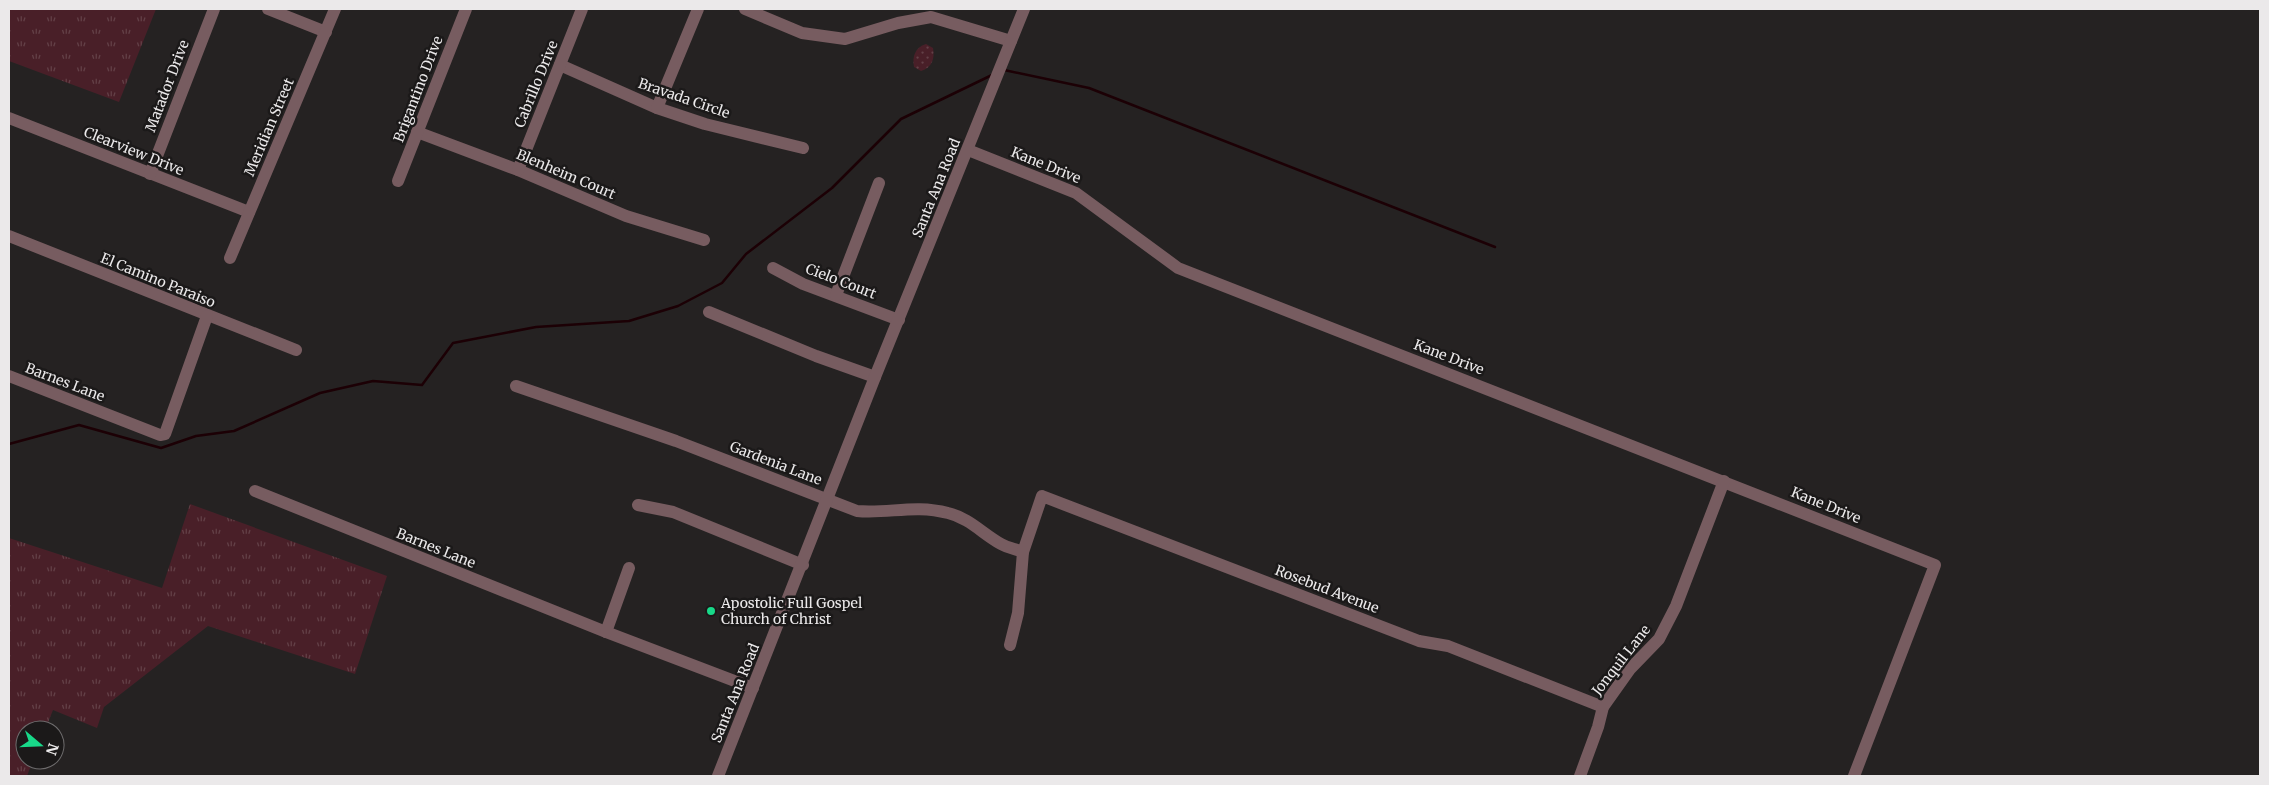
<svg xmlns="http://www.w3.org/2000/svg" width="2269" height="785" viewBox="0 0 2269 785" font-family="Merriweather,serif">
	<defs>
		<pattern id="grass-tufts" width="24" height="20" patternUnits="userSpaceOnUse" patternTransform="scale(1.25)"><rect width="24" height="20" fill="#491f28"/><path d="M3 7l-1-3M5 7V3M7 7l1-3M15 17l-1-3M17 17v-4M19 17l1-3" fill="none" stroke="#634047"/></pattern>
		<pattern id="park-dots" width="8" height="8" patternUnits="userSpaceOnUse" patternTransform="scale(1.25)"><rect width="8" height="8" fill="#491f28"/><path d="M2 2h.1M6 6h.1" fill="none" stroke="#634047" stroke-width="1.8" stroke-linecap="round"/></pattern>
	</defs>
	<rect width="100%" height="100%" fill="#252222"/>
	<g fill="url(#grass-tufts)">
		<polygon points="9,9 156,9 119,102 9,61"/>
		<polygon points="190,504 387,576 355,674 208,626 104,707 97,728 53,710 45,730 25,730 25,760 33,760 27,776 9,776 9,538 162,588"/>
	</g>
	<path fill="url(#park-dots)" d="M 926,44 L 933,48 C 935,58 932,68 921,71 L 914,67 C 912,57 915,47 926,44 Z"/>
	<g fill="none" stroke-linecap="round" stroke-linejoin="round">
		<g stroke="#1c0005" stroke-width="2.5">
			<polyline points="1004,70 1089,88 1495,247"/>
			<polyline points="9,444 79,425 161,448 196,436 234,431 320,393 373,381 422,385 453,343 536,327 629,321 678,306 722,283 746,254 832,188 901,119 992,75"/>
		</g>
		<g stroke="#775c60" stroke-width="12">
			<polyline points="268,9 326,32"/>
			<polyline points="745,9 802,33 845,39 898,23 931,17 1011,41"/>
			<polyline points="560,65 657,108 705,124 803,148"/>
			<polyline points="657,108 698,9"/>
			<polyline points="9,118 249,212"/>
			<polyline points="417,132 518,170 626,216 704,240"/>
			<polyline points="968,150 1076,193 1178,268 1935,565 1854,776"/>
			<polyline points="518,170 582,9"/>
			<polyline points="150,174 214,9"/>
			<polyline points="398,181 466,9"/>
			<polyline points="9,236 296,350"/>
			<polyline points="230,258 335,9"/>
			<polyline points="773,268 803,284 899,320"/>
			<polyline points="836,295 879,183"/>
			<polyline points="709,312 816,356 875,377"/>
			<polyline points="9,376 160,435 165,434 207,316"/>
			<path d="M 516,386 L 676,441 L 857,511 C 889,514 914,504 948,513 C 969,518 983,534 1001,544 C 1008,548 1016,549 1023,552"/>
			<polyline points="255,491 606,632 753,688"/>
			<polyline points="638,505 673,512 803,565"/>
			<polyline points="606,632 629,568"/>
			<polyline points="1010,645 1018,613 1023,552 1042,496 1419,641 1448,646 1603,707"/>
			<polyline points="718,776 875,377 1024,9"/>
			<polyline points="1580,776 1598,727 1603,707 1630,669 1659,639 1676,606 1724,481"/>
		</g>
	</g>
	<circle fill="#18d989" stroke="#1b1919" stroke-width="2" cx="711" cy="611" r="5"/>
	<g text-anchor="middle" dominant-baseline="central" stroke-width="5" stroke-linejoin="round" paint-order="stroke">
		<g font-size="14" fill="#ebe9ea" stroke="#1b1919">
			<text transform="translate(536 84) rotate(-68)">Cabrillo Drive</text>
			<text transform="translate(167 86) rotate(-69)">Matador Drive</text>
			<text transform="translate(418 89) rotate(-69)">Brigantino Drive</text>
			<text transform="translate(684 98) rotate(19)">Bravada Circle</text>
			<text transform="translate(269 127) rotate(-67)">Meridian Street</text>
			<text transform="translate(134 151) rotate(22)">Clearview Drive</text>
			<text transform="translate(1046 165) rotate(22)">Kane Drive</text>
			<text transform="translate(566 174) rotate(23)">Blenheim Court</text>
			<text transform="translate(936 188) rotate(-68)">Santa Ana Road</text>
			<text transform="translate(158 280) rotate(22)">El Camino Paraiso</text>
			<text transform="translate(841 281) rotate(21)">Cielo Court</text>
			<text transform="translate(1449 357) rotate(21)">Kane Drive</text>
			<text transform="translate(65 382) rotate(21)">Barnes Lane</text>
			<text transform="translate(776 463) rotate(21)">Gardenia Lane</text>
			<text transform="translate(1826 505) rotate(22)">Kane Drive</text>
			<text transform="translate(436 548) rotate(22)">Barnes Lane</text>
			<text transform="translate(1327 589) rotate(21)">Rosebud Avenue</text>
			<text transform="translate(1621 660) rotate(-52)">Jonquil Lane</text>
			<text transform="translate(735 693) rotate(-68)">Santa Ana Road</text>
		</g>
		<g font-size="14" fill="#ebe9ea" stroke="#1b1919" text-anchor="start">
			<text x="721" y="603">Apostolic Full Gospel<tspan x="721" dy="16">Church of Christ</tspan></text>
		</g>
	</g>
	<rect width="2269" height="785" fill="none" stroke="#ebe9ea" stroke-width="20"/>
	<g transform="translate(40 745) rotate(109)"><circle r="24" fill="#1b1919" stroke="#6e6c6d"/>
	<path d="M0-4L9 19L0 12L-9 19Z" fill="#18d989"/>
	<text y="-8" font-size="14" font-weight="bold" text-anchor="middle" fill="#ebe9ea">N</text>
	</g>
</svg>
